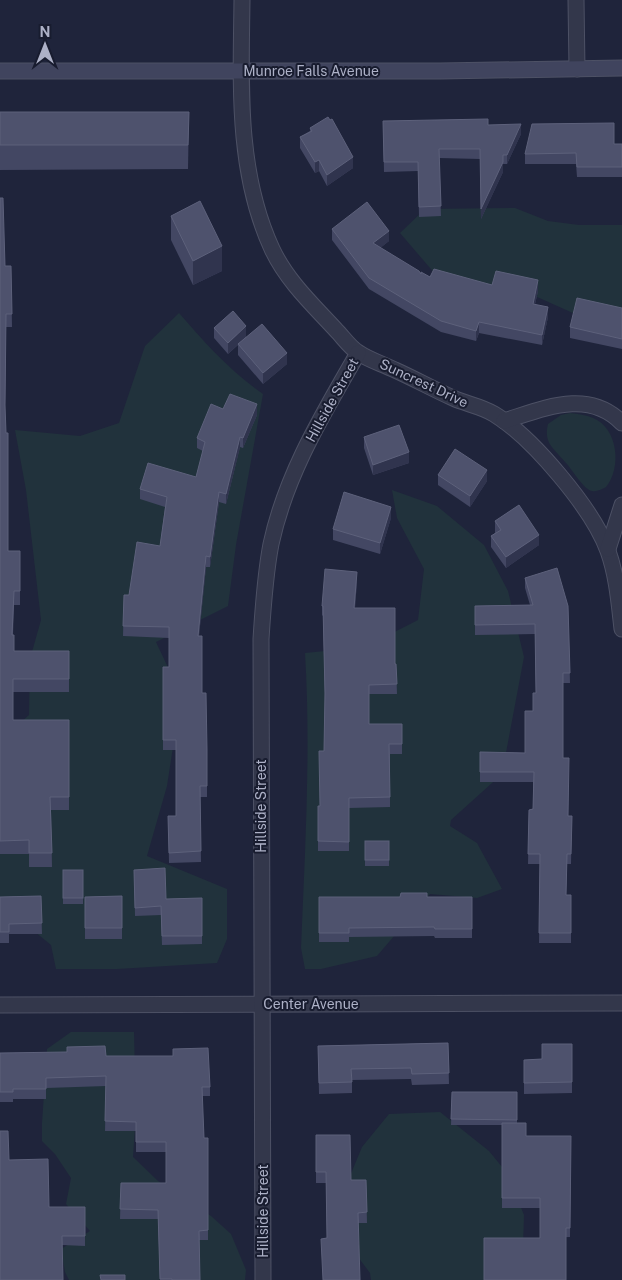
<svg xmlns="http://www.w3.org/2000/svg" width="622" height="1280" viewBox="0 0 622 1280" font-family="'Public Sans',sans-serif">
	<rect width="100%" height="100%" fill="#1f243b"/>
	<g fill="#21323c">
		<polygon points="515,208 548,221 579,225 622,225 622,335 526,292 436,275 400,233 425,209"/>
		<path d="M 179,313 C 205,343 230,371 263,394 L 236,545 L 228,606 L 156,642 L 181,695 L 167,786 L 147,856 L 227,889 L 227,939 L 217,963 L 117,969 L 56,969 L 51,945 L 0,903 L 0,741 L 29,715 L 30,659 L 41,620 L 26,490 L 15,430 L 80,436 L 119,423 L 145,346 Z"/>
		<path d="M 570,413 C 578,414 586,415 593,418 C 618,428 622,468 606,487 C 602,489 597,492 592,491 C 583,489 572,469 566,463 C 555,449 543,444 548,424 L 561,415 Z"/>
		<path d="M 392,490 L 437,506 L 484,545 L 508,591 L 524,657 L 502,774 L 451,820 L 450,826 L 477,843 L 502,889 L 477,898 L 430,894 L 377,956 L 321,969 L 305,969 L 301,948 C 305,850 311,752 305,653 L 365,647 L 418,620 L 424,569 L 397,518 Z"/>
		<polygon points="71,1032 134,1032 136,1112 133,1157 158,1181 211,1216 231,1234 246,1270 245,1280 69,1280 65,1272 61,1249 90,1231 66,1204 71,1178 55,1154 42,1141 42,1123 47,1049"/>
		<polygon points="440,1112 489,1151 507,1173 524,1215 522,1280 371,1280 370,1273 346,1241 350,1176 362,1147 389,1114"/>
	</g>
	<g fill="none" stroke-linecap="round" stroke-linejoin="round">
		<g stroke="#4d5165" stroke-width="17">
			<g id="street">
				<path d="M 242,0 C 241,83 236,171 272,249 C 287,281 313,305 336,330 C 343,337 350,348 359,353 C 369,360 383,364 395,370 C 415,379 433,389 453,398 C 466,404 481,406 494,414 C 532,437 593,509 608,551 C 617,576 619,603 622,629"/>
				<polyline points="576,0 577,69"/>
				<path d="M 504,421 C 543,409 588,388 622,423"/>
				<polyline points="608,549 622,505"/>
				<polyline points="0,1005 622,1003"/>
				<path d="M 263,1280 L 261,639 C 263,607 265,575 271,544 C 286,474 323,414 358,353"/>
			</g>
		</g>
		<g stroke="#4d5165" stroke-width="17">
			<polyline id="secondary" points="0,71 440,71 622,68"/>
		</g>
		<use href="#street" stroke="#33374b" stroke-width="15"/>
		<use href="#secondary" stroke="#40445e" stroke-width="15"/>
	</g>
	<g fill="#434763">
		<polygon points="0,112 189,112 188,169 0,170"/>
		<polygon points="383,121 488,125 521,134 507,164 503,164 503,172 481,219 480,159 439,158 441,216 419,217 418,171 384,172"/>
		<polygon points="310,128 353,168 327,186 319,171 315,173 300,148 300,137 310,131"/>
		<polygon points="614,144 622,144 622,177 577,177 576,164 525,164 525,154"/>
		<polygon points="0,198 5,266 11,266 12,327 6,327 5,409 8,551 20,551 20,605 14,605 13,635 14,651 69,651 69,692 13,692 13,720 69,720 69,810 51,810 52,867 29,867 29,854 0,854"/>
		<polygon points="171,216 222,271 193,285 171,240"/>
		<polygon points="332,229 389,241 380,248 421,274 430,277 492,285 538,291 535,304 548,317 542,345 479,333 476,341 441,332 369,289 332,240"/>
		<polygon points="622,308 622,349 570,338 570,327"/>
		<polygon points="214,328 246,337 287,364 263,384 238,355 238,345 228,354 214,338"/>
		<polygon points="223,409 257,415 243,448 240,447 226,504 219,502 210,567 206,567 199,636 202,693 207,750 207,797 200,797 201,862 169,863 168,816 176,816 176,750 163,750 163,667 169,667 169,638 123,636 124,595 129,595 160,546 165,507 140,499 140,489 196,477 203,451 197,448 197,438"/>
		<polygon points="364,437 409,463 373,475 364,448"/>
		<polygon points="438,475 487,481 470,507 438,485"/>
		<polygon points="391,518 380,554 333,540 333,529"/>
		<polygon points="495,521 539,545 506,568 491,547 491,536 495,533"/>
		<polygon points="525,578 568,606 570,683 563,683 563,758 568,816 572,816 571,864 567,864 566,895 571,895 571,943 539,943 540,864 528,864 529,810 533,809 533,782 480,782 480,752 525,753 533,711 536,693 535,634 475,635 475,606 530,605 525,588"/>
		<polygon points="357,582 355,608 395,664 396,664 397,694 369,694 369,724 402,724 402,754 390,754 390,807 349,808 349,851 318,851 318,806 320,806 324,751 325,700 323,616 322,615 322,606"/>
		<rect x="365" y="841" width="24" height="25"/>
		<rect x="63" y="870" width="20" height="34"/>
		<polygon points="134,870 166,899 202,898 202,944 162,945 161,915 135,916"/>
		<polygon points="41,896 42,934 9,934 9,943 0,943 0,897"/>
		<polygon points="122,896 122,939 85,939 85,897"/>
		<polygon points="319,897 472,897 472,938 435,938 434,936 349,937 349,942 319,942"/>
		<polygon points="448,1043 449,1084 412,1085 411,1079 352,1080 352,1093 319,1094 318,1046"/>
		<polygon points="572,1044 572,1093 524,1094 524,1060 542,1059"/>
		<polygon points="0,1053 106,1056 210,1087 210,1096 202,1096 204,1138 208,1138 208,1240 199,1240 200,1280 160,1280 158,1219 120,1219 121,1183 166,1183 166,1152 136,1152 136,1131 105,1131 106,1086 46,1088 46,1099 13,1099 13,1102 0,1102"/>
		<polygon points="452,1092 517,1092 517,1123 526,1136 571,1136 570,1237 540,1238 540,1208 502,1208 502,1125 451,1125"/>
		<polygon points="316,1135 351,1180 366,1180 367,1223 358,1223 327,1238 326,1183 316,1183"/>
		<polygon points="9,1160 49,1207 85,1207 85,1246 62,1245"/>
	</g>
	<g fill="#30344e">
		<polygon points="521,124 521,134 507,164 507,155"/>
		<polygon points="353,157 353,168 327,186 327,175"/>
		<polygon points="319,160 319,171 315,173 315,162"/>
		<polygon points="503,162 503,172 481,219 481,209"/>
		<polygon points="389,231 389,241 373,254 373,243"/>
		<polygon points="222,246 222,271 193,285 193,261"/>
		<polygon points="538,280 538,291 533,314 533,304"/>
		<polygon points="548,307 548,317 542,345 542,335"/>
		<polygon points="479,322 479,333 476,341 476,331"/>
		<polygon points="246,326 246,337 228,354 228,343"/>
		<polygon points="287,353 287,364 263,384 263,373"/>
		<polygon points="257,404 257,415 243,448 243,438"/>
		<polygon points="240,437 240,447 226,504 226,494"/>
		<polygon points="409,452 409,463 373,475 373,465"/>
		<polygon points="487,470 487,481 470,507 470,496"/>
		<polygon points="219,492 219,502 210,567 210,557"/>
		<polygon points="391,507 391,518 380,554 380,543"/>
		<polygon points="539,535 539,545 506,568 506,557"/>
		<polygon points="206,556 206,567 198,646 198,636"/>
		<polygon points="357,572 357,582 354,617 354,608"/>
	</g>
	<g fill="#4e526d" stroke="#5d617b">
		<polygon points="0,112 189,112 188,145 0,145"/>
		<polygon points="328,117 330,120 332,119 353,157 327,175 319,160 315,162 300,137 312,131 310,128"/>
		<polygon points="488,119 488,125 521,124 507,155 503,155 503,162 481,209 480,149 439,149 441,206 419,207 418,162 384,162 383,121"/>
		<polygon points="614,123 614,144 622,144 622,167 577,167 576,153 525,154 532,124"/>
		<polygon points="0,198 3,198 5,266 11,266 12,314 6,314 5,405 6,433 8,433 8,551 20,551 20,591 14,591 12,635 14,635 14,651 69,651 69,679 13,679 13,720 69,720 69,797 50,797 52,853 29,853 29,840 0,841"/>
		<polygon points="200,201 222,246 193,261 171,216"/>
		<polygon points="367,202 389,231 373,243 419,271 421,274 421,272 430,277 434,269 492,285 496,271 538,280 533,304 548,307 542,335 479,322 476,331 441,321 369,278 332,229"/>
		<polygon points="577,298 622,308 622,339 570,327"/>
		<polygon points="233,311 246,326 228,343 214,328"/>
		<polygon points="262,324 287,353 263,373 238,344"/>
		<polygon points="230,394 257,404 243,438 240,437 226,494 219,492 210,557 206,556 198,636 202,636 202,693 206,693 207,750 207,786 200,786 201,851 169,853 168,816 176,816 176,740 163,740 163,667 169,667 169,627 123,626 124,595 129,595 137,542 160,546 167,497 140,489 148,463 196,477 205,442 197,438 211,404 223,409"/>
		<polygon points="399,425 409,452 373,465 364,437"/>
		<polygon points="455,449 487,470 470,496 438,475"/>
		<polygon points="344,492 391,507 380,543 333,529"/>
		<polygon points="519,505 539,535 506,557 491,536 501,530 495,521"/>
		<polygon points="557,568 568,606 570,673 563,673 563,758 569,758 568,816 572,816 571,854 567,854 566,895 571,895 571,933 539,933 540,854 528,854 529,810 533,809 534,772 480,772 480,752 525,753 525,711 533,711 533,693 536,693 535,624 475,625 475,606 533,605 525,578"/>
		<polygon points="325,569 357,572 354,608 395,608 395,664 396,664 397,684 369,685 369,724 402,724 402,744 389,744 390,797 349,798 349,842 318,841 318,806 320,806 319,751 324,751 325,693 323,606 322,606"/>
		<rect x="365" y="841" width="24" height="19"/>
		<polygon points="165,868 166,899 202,898 202,936 162,936 161,906 135,908 134,870"/>
		<rect x="63" y="870" width="20" height="28"/>
		<polygon points="401,893 427,893 427,897 472,897 472,929 435,929 434,927 349,928 349,933 319,933 319,897 400,897"/>
		<polygon points="41,896 42,923 9,924 9,932 0,932 0,897"/>
		<polygon points="122,896 122,928 85,928 85,897"/>
		<polygon points="448,1043 449,1073 412,1074 411,1068 351,1069 352,1082 319,1083 318,1046"/>
		<polygon points="542,1044 572,1044 572,1082 524,1083 524,1060 542,1059"/>
		<polygon points="105,1046 106,1056 173,1056 173,1049 208,1048 210,1087 202,1087 204,1138 208,1138 208,1230 199,1231 200,1280 172,1280 172,1279 160,1279 158,1210 120,1209 121,1183 166,1183 166,1142 136,1142 136,1122 105,1121 106,1076 46,1078 46,1089 13,1089 13,1092 0,1092 0,1053 67,1052 67,1047"/>
		<polygon points="452,1092 517,1092 517,1120 451,1119"/>
		<polygon points="502,1123 526,1123 526,1136 571,1136 570,1228 566,1228 566,1280 484,1280 484,1238 540,1238 540,1198 502,1198"/>
		<polygon points="0,1131 8,1131 9,1160 48,1159 49,1207 85,1207 85,1236 62,1236 63,1280 0,1280"/>
		<polygon points="316,1135 350,1135 351,1180 366,1180 367,1212 358,1213 360,1280 323,1280 321,1239 327,1238 326,1172 316,1172"/>
		<polygon points="100,1275 125,1275 125,1280 101,1280"/>
	</g>
	<g text-anchor="middle" dominant-baseline="central" stroke-width="4" stroke-linejoin="round" paint-order="stroke">
		<g font-size="14" fill="#adb1c7" stroke="#181c2f">
			<text x="311" y="71">Munroe Falls Avenue</text>
			<text transform="translate(424 383) rotate(25)">Suncrest Drive</text>
			<text transform="translate(332 400) rotate(-61)">Hillside Street</text>
			<text transform="translate(261 806) rotate(-90)">Hillside Street</text>
			<text x="311" y="1004">Center Avenue</text>
			<text transform="translate(263 1211) rotate(-90)">Hillside Street</text>
		</g>
	</g>
	<g transform="translate(45 45)" stroke="#181c2f" stroke-width="4" paint-order="stroke">
	<path d="M0-4L9 19L0 12L-9 19Z" fill="#adb1c7"/>
	<text y="-8" font-size="14" font-weight="bold" text-anchor="middle" fill="#adb1c7">N</text>
	</g>
</svg>
